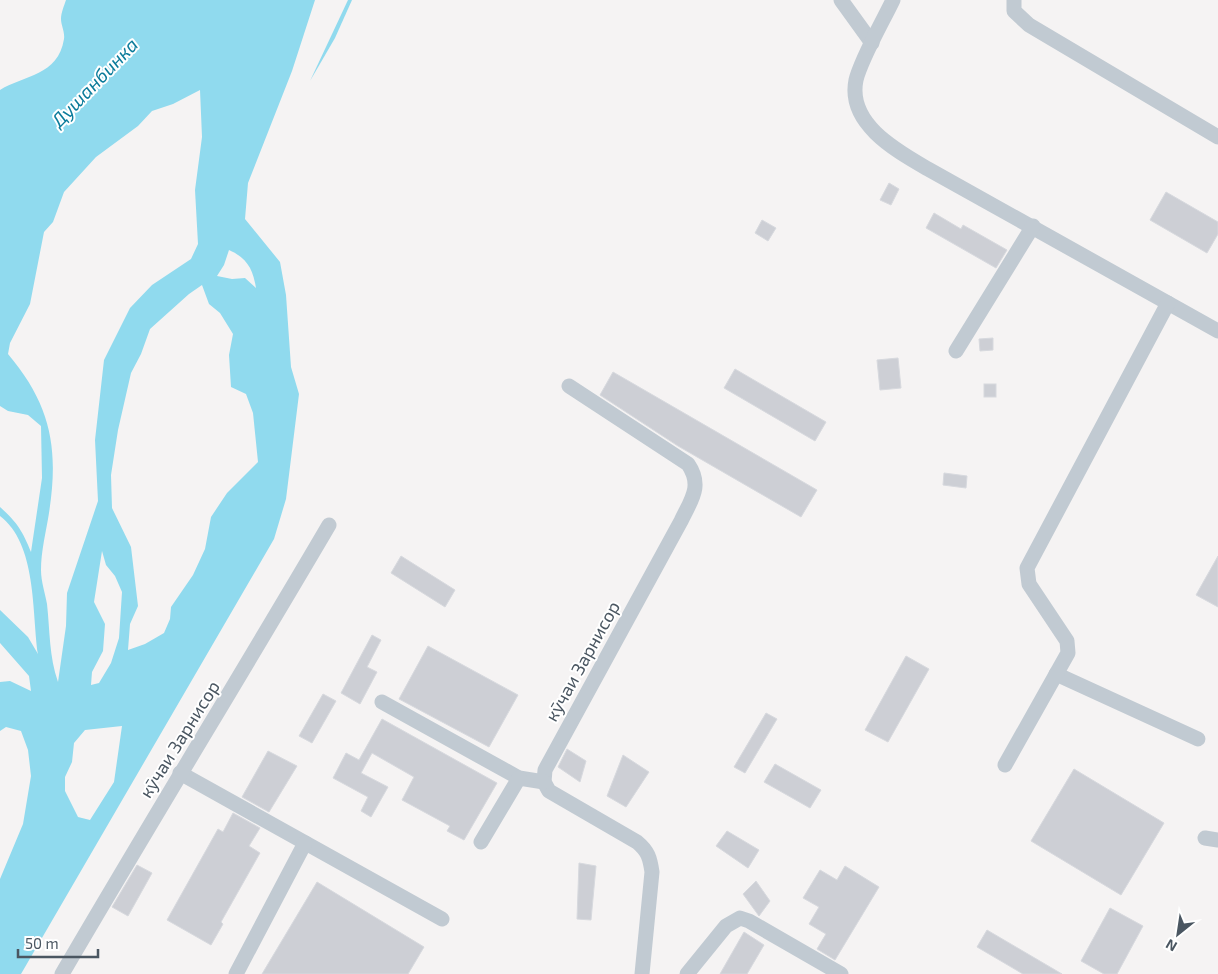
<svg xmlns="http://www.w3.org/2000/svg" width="1218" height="974" viewBox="0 0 1218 974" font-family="'Exo 2',sans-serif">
	<rect width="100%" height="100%" fill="#f5f3f3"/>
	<g fill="#90daee" fill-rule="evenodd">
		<path d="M 66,0 L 315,0 L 292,71 L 248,183 L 245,219 L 280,262 L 286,295 L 291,367 L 299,394 L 286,499 L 274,539 L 21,974 L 0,974 L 0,879 L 23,824 L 31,776 L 28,750 L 21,731 L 6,727 L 0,731 L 0,682 L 10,681 L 31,691 L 29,676 L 0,643 L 0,610 L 28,637 L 38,654 C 32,612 37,544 0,516 L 0,507 C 17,522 23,532 31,552 L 42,478 L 41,426 L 28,415 L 8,411 L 0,406 L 0,90 C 24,75 58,76 64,39 C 65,32 61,25 61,19 C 61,13 64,6 66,0 ZM 200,90 L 202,137 L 195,190 L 198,244 L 191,259 L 152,285 L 130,308 L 104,360 L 95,440 L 98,501 L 67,593 L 66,626 L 58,682 C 49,656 50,631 47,604 C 45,593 41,581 41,570 C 41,551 46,532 49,513 C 59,448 51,405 8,354 L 10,343 L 30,304 L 44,232 L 53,222 L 64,192 L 96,157 L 138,126 L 152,111 L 173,104 ZM 229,250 C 247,258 253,269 256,288 L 245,278 L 232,279 L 217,276 L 224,265 ZM 202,285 L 209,304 L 220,313 L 233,334 L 229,355 L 231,387 L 246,394 L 253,413 L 258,462 L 227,493 L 211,517 L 205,549 L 193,575 L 171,607 L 170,619 L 164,633 L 145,644 L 128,650 L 130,624 L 138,606 L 131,547 L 112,508 L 111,475 L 118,430 L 131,373 L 141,354 L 150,329 L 189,294 ZM 102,551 L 106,565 L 115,576 L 122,592 L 119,638 L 111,663 L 99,683 L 91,685 L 92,672 L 103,651 L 105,624 L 94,602 ZM 122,726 L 114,782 L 90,820 L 78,817 L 65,791 L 65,777 L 72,762 L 74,743 L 85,730 Z"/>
		<polygon points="348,0 352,0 335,38 310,81"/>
	</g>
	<g fill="#cdcfd5" stroke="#d7d9de">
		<polygon points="889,183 899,189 891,205 880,200"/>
		<polygon points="1166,192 1218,222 1218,234 1207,253 1150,220"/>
		<polygon points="934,213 961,229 963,225 1007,250 996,268 926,228"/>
		<polygon points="762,220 776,228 768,241 755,233"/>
		<polygon points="993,338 993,350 980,351 979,339"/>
		<polygon points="898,358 901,388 880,390 877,360"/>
		<polygon points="735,369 826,422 815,441 724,388"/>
		<polygon points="613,372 817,490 801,517 678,446 600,395"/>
		<rect x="984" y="384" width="12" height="13"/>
		<polygon points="944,473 967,476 966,488 943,485"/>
		<polygon points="401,556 455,590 445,607 391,573"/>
		<polygon points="1218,556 1218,607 1196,595"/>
		<polygon points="372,635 381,640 367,667 377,672 360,704 341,693"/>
		<polygon points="428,646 518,695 489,747 399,699"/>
		<polygon points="906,656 929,669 888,742 865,730"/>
		<polygon points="323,694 336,701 312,743 299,736"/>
		<polygon points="766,713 777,719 745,773 734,767"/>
		<polygon points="382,719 497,783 464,840 447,831 450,826 402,800 414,777 372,753 361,773 388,787 371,817 361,811 368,797 333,778 346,753 359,760"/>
		<polygon points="567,749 586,761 580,782 558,767"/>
		<polygon points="268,751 297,766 269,812 242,797"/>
		<polygon points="623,755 649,772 626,807 607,796"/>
		<polygon points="775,764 821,790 810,808 764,782"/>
		<polygon points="1074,769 1164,823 1121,895 1031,841"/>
		<polygon points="233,813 260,828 249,846 260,853 221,922 223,924 211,945 167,920 218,829 223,832"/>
		<polygon points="727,831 759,850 748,868 716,846"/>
		<polygon points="579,863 596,866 591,920 577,919"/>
		<polygon points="137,865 152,873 128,916 112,907"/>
		<polygon points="845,866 879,887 835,960 817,949 826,934 809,924 819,907 803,898 820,870 837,880"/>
		<polygon points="756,881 770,901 759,916 743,894"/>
		<polygon points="317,882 424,947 408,974 262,974"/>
		<polygon points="1110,908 1143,926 1117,974 1104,974 1081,961"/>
		<polygon points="987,930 1062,974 1023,974 977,947"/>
		<polygon points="744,932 764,945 747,974 720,974"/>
	</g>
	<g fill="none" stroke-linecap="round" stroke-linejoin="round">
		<g stroke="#c1cad2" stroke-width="15">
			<polyline points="841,0 872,43"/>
			<path d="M 893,0 C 883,21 861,59 856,80 C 847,124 897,151 928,169 L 1218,331"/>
			<polyline points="1014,0 1014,11 1029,25 1218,137"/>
			<polyline points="956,351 1033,226"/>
			<path d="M 569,386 L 688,464 C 703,486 691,500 681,521 L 545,770 L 544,782 L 549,791 L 637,842 C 648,851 650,858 652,872 L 642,974"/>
			<polyline points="1056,674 1198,739"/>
			<polyline points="382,702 519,778 544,782"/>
			<polyline points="1005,765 1068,653 1067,641 1029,584 1027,568 1168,303"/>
			<polyline points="180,773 442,919"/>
			<polyline points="1205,838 1218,840"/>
			<polyline points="481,842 519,778"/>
			<path d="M 62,974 C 150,823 241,675 329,525"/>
			<polyline points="236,974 305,843"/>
			<polyline points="687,974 726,926 740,918 749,921 841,974"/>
		</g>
	</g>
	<g text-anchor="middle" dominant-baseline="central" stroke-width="4" stroke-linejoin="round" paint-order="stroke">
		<g font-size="18" fill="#4a5661" stroke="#fff">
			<text transform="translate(582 661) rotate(-61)">кӯчаи Зарнисор</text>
			<text transform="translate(179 739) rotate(-58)">кӯчаи Зарнисор</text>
		</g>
		<g font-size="19" font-style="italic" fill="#0c7c9b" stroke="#fff">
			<text transform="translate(94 82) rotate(-46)">Душанбинка</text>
		</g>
	</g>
	<g transform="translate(1178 934) rotate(210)" stroke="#ffffff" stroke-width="4" paint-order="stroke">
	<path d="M0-4L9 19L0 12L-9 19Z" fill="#4a5661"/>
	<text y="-8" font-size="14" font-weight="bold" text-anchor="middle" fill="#4a5661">N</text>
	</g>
	<path d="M18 949v8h80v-8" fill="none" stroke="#4a5661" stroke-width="2.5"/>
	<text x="25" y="949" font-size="15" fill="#4a5661" stroke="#ffffff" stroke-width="4" paint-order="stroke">50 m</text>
</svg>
